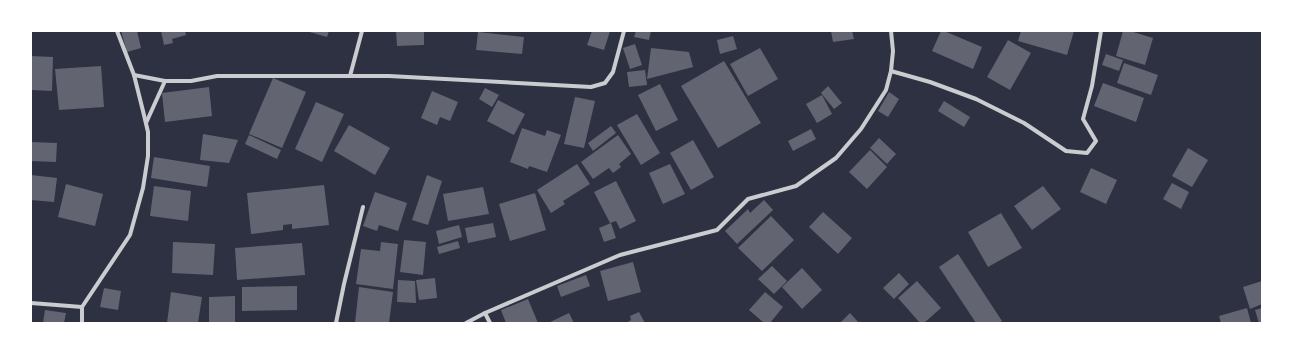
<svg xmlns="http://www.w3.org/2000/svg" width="1293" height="354" viewBox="0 0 1293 354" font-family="'PT Sans Narrow',sans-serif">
	<rect width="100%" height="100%" fill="#2d3142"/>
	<g fill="#626471">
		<polygon points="121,31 137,31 141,48 127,52"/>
		<polygon points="161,31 185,31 186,35 172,39 173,43 164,45"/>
		<polygon points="306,31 329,31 327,37"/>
		<polygon points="396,31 424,31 424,45 397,46"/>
		<polygon points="592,31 610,31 604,50 587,45"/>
		<polygon points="636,31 651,31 649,40 634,37"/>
		<polygon points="831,31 852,31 854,39 833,42"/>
		<polygon points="941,31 944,31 982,47 973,69 932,51"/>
		<polygon points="1021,31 1074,31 1067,55 1018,41"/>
		<polygon points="1123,31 1130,31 1153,38 1145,65 1116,56"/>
		<polygon points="478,32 524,37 522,54 476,50"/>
		<polygon points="733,36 737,49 720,54 717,40"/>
		<polygon points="1008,40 1031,53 1010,90 987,77"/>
		<polygon points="635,44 642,65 630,69 623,48"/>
		<polygon points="651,48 689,52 693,67 647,79"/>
		<polygon points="760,48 778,79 748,96 730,64"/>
		<polygon points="1106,54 1123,60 1119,71 1102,65"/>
		<polygon points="31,56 53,57 52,91 31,90"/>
		<polygon points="724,61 761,123 718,148 681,86"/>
		<polygon points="1124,63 1158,75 1151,95 1117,83"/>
		<polygon points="101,66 104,107 59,110 55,69"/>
		<polygon points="645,70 647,85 629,87 627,72"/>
		<polygon points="273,78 306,92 282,148 249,134"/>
		<polygon points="1103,83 1144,98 1136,122 1094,106"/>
		<polygon points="660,84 678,120 656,131 638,95"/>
		<polygon points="828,86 842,103 834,109 821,93"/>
		<polygon points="209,87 212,116 165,122 162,93"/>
		<polygon points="485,88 499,95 492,107 479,99"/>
		<polygon points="432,91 458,102 450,121 440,117 437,125 421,118"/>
		<polygon points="889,92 899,99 888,117 878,111"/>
		<polygon points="822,95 832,114 817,123 806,104"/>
		<polygon points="575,97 595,101 584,148 564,144"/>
		<polygon points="498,100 525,114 514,135 487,121"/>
		<polygon points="944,101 970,117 964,127 938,111"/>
		<polygon points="316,102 344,114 322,162 295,149"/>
		<polygon points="637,114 660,153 641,165 617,125"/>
		<polygon points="349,125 390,148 375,175 334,151"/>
		<polygon points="611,126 616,133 593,151 588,143"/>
		<polygon points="522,128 545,136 547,130 561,135 547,172 529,166 528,169 510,162"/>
		<polygon points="811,129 816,139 793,151 788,141"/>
		<polygon points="203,134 238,140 229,163 200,160"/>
		<polygon points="249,135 281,150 277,159 245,144"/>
		<polygon points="618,135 631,154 619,164 621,167 613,173 609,168 593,179 581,162"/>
		<polygon points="879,138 896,154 887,164 870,148"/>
		<polygon points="693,140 714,177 691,190 670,153"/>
		<polygon points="31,142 57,143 56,162 31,161"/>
		<polygon points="1188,148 1208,160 1192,187 1172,176"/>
		<polygon points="870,150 887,167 867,189 849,172"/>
		<polygon points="154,157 210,166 207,187 151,178"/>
		<polygon points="577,164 590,184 563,201 565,204 551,213 537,190"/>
		<polygon points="670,164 685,194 663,204 649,173"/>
		<polygon points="1091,168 1117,180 1106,204 1080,192"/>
		<polygon points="31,175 57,178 54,202 31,200"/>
		<polygon points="427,175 442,181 428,225 412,220"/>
		<polygon points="616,181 636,221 620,229 616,221 610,223 594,192"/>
		<polygon points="1172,183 1189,192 1181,209 1163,199"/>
		<polygon points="66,184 103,194 95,226 58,217"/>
		<polygon points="324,185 329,225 292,229 292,224 283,225 283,230 251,234 247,193"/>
		<polygon points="154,186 191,191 188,221 150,216"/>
		<polygon points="1043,186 1061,209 1032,230 1014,206"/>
		<polygon points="483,187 489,214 448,221 443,194"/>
		<polygon points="375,192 407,203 398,231 379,225 377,231 363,226"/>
		<polygon points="535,193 546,230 510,241 499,204"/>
		<polygon points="764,200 773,210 737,244 725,231 748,209 750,213"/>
		<polygon points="823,212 852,238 838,254 809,227"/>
		<polygon points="1001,213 1022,248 988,267 968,232"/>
		<polygon points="771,216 794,240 762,271 738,248"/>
		<polygon points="493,223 496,237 468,243 465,228"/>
		<polygon points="611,223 616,238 604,242 599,228"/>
		<polygon points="459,225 462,237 439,244 436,231"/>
		<polygon points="404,240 426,242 423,275 400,272"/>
		<polygon points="458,241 460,248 439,254 437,247"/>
		<polygon points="173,242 215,244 213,275 172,273"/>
		<polygon points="381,242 398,244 393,289 356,284 361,249 380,251"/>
		<polygon points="302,243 305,275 237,280 235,248"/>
		<polygon points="958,254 1002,321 1000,323 976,323 939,267"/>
		<polygon points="633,262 641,292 608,301 600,271"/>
		<polygon points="772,266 787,281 774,294 758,279"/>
		<polygon points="802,268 822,290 802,309 782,287"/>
		<polygon points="899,273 909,284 894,299 883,288"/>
		<polygon points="586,275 590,286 561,297 557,286"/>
		<polygon points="435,278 437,298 419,300 416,280"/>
		<polygon points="398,280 415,281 416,303 397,302"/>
		<polygon points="917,281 941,308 924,323 920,323 898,298"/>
		<polygon points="1262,281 1262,304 1250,309 1243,287"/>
		<polygon points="297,286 297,310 242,311 242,287"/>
		<polygon points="359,287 393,292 389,323 355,323"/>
		<polygon points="104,288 121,291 118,310 100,307"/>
		<polygon points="171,292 202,297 198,323 167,323"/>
		<polygon points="765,292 783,307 770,323 764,323 749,310"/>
		<polygon points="235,296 235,323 209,323 209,297"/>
		<polygon points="528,299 538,323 506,323 501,310"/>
		<polygon points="1247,308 1251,323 1221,323 1219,316"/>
		<polygon points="1262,308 1262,323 1259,323 1255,310"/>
		<polygon points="45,310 66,313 64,323 43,323"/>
		<polygon points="639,312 645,323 626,323 631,320 630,316"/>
		<polygon points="569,313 574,323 548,323"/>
		<polygon points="850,313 859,323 840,323"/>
	</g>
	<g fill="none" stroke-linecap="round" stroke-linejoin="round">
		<g stroke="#caccd0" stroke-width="4">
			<polyline points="891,71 930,82 976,99 1024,123 1066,151 1087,153 1096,141 1083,119 1092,86 1101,31"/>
			<polyline points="134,75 165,81 191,81 217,76 389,76 591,87 605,83 613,72 624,31"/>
			<polyline points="350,76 362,31"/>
			<polyline points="146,123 165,81"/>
			<polyline points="31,303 82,307"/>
			<polyline points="485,313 490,323"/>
			<polyline points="82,323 82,307 130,235 143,188 148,156 148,132 143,111 134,75 117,31"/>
			<polyline points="336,323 344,284 363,207"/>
			<polyline points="466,323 485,313 620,255 717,230 748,199 796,186 836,158 861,129 886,90 891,71 893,51 891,31"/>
		</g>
	</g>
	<rect width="1293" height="354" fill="none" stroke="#ffffff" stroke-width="64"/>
</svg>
